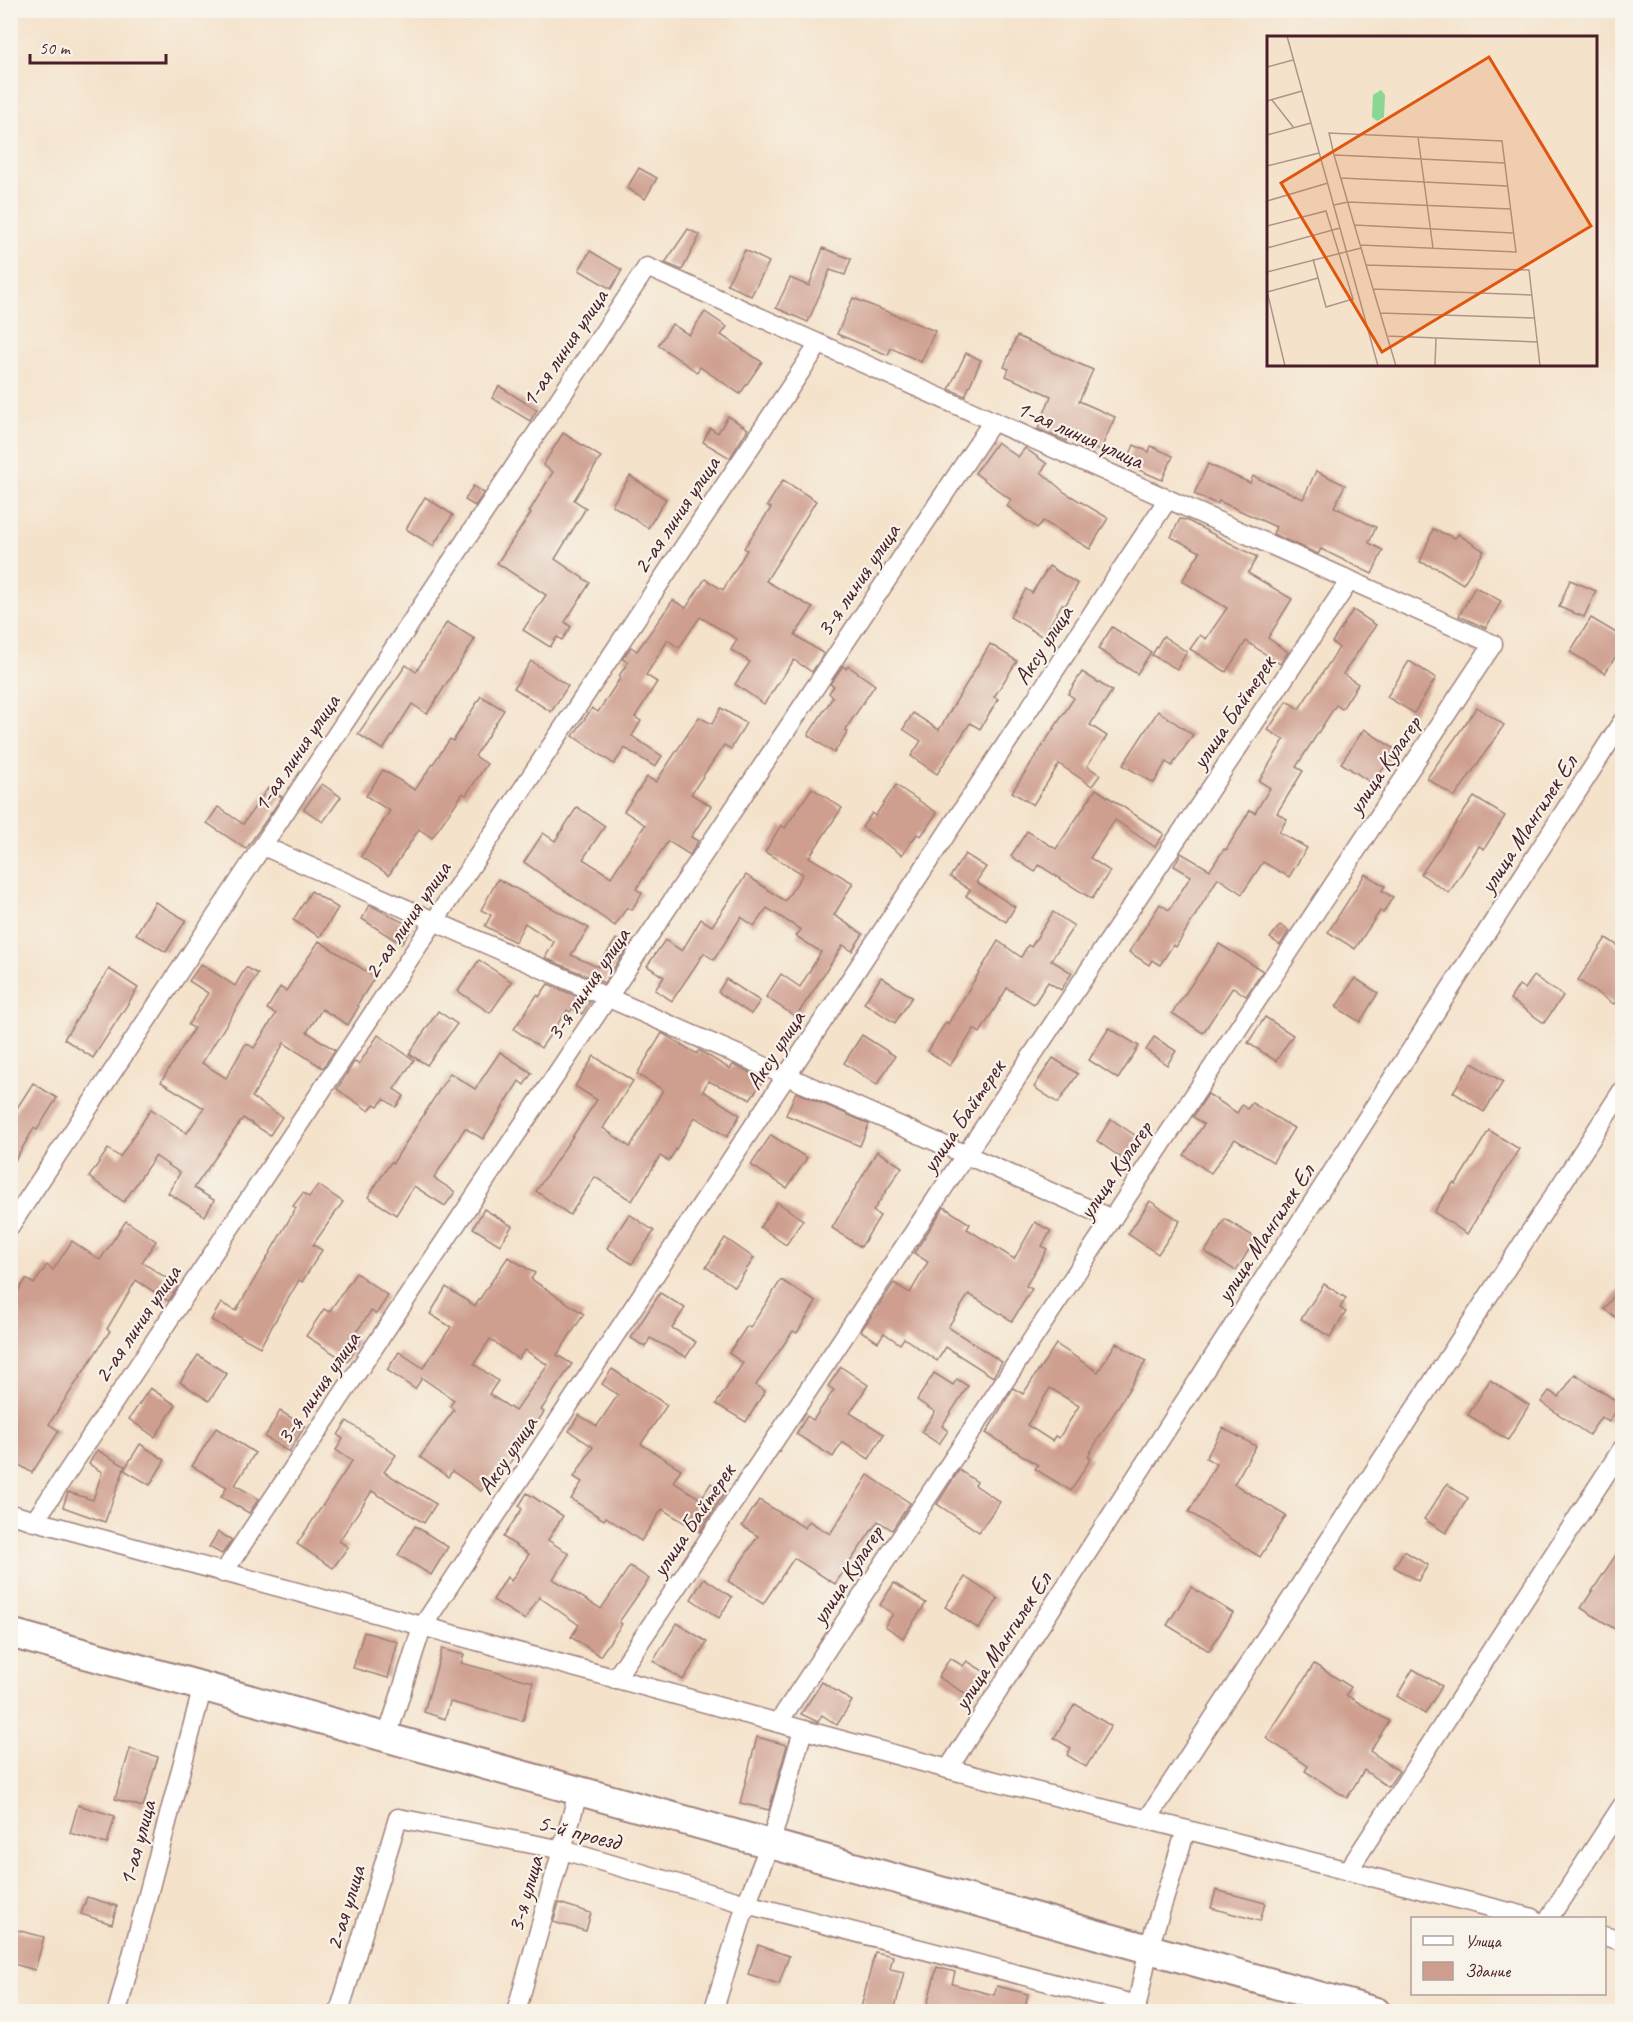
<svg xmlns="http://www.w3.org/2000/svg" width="1633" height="2022" viewBox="0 0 1633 2022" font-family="Caveat,sans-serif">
	<rect width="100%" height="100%" fill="#f7f3e8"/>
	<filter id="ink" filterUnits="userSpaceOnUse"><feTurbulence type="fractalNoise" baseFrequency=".0167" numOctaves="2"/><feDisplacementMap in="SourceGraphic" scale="12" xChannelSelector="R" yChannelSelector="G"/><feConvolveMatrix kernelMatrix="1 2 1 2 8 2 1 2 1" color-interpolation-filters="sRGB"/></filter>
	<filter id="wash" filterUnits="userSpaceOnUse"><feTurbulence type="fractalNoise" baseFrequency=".008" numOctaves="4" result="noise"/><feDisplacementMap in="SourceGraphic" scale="24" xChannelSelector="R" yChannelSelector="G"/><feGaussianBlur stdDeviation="1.35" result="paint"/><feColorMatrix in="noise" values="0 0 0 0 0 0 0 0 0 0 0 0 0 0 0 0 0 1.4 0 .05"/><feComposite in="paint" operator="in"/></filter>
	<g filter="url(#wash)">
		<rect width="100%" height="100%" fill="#f4e2cb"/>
		<g id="blocks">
			<g fill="#ce9e8e" fill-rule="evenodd">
				<polygon points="639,168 657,178 645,199 627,188"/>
				<polygon points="688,229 700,235 682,270 665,263"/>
				<polygon points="823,248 851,259 845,275 830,270 808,322 776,308 790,278 809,286"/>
				<polygon points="745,250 769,262 751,296 727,284"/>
				<polygon points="590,251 622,270 611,289 579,270"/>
				<polygon points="853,298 935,331 921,362 891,348 888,355 837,334"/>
				<polygon points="705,312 727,327 721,335 762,362 740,394 700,367 697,372 658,345 672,324 689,335"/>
				<polygon points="1017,336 1093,370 1079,401 1115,417 1100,451 1068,436 1066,441 1038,429 1051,396 1006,376 1009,369 1004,367"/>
				<polygon points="966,353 981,360 965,396 949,389"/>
				<polygon points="499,386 537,410 530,421 492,398"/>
				<polygon points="728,416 748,429 730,458 703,442 710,428 718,433"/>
				<polygon points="563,433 601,457 574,500 586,508 555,559 590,583 565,622 571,627 562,640 557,637 550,647 523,630 546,595 497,563 531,513 529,512 553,472 543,465"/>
				<polygon points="997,442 1018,457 1025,448 1047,464 1041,472 1064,492 1108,518 1090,549 1043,521 1037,528 1007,506 1011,500 975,473"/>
				<polygon points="1134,445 1149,452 1151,446 1173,456 1162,480 1126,464"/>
				<polygon points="1208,464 1250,483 1253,476 1303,499 1316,471 1345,485 1334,507 1376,527 1369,543 1383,550 1372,574 1321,549 1318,554 1273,534 1276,527 1219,501 1217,504 1194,494"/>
				<polygon points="630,476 666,499 648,528 612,505"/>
				<polygon points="783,480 816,501 766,581 813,608 795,635 824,654 812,672 794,660 764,704 735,684 750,662 731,650 737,639 700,617 679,648 668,640 646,675 657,682 635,717 641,721 632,736 662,756 655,767 625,748 614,764 573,736 592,708 598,712 621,677 619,676 628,662 622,659 631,647 637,651 673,600 686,608 705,579 723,590 747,550 744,548 771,508 767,506"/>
				<polygon points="473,486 484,493 475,506 465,500"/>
				<polygon points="425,497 453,515 433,546 406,529"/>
				<polygon points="1180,519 1186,520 1257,557 1248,573 1292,599 1268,638 1288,652 1280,664 1246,641 1226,672 1190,649 1200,635 1206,639 1227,608 1182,581 1200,552 1171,537"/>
				<polygon points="1433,529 1455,538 1458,534 1484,551 1463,584 1439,569 1420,562"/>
				<polygon points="1049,566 1078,584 1065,606 1062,604 1043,637 1010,617 1026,589 1032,593"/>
				<polygon points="1570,580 1596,591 1584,617 1559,607"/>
				<polygon points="1475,587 1501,601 1486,628 1459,616"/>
				<polygon points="1353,610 1376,625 1343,674 1358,684 1342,709 1336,705 1296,767 1303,771 1277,813 1287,819 1279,832 1307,848 1289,877 1263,862 1242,894 1218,878 1176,947 1173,945 1160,965 1152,960 1149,965 1129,952 1160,904 1169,910 1191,876 1174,866 1181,853 1210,870 1224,849 1226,850 1250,810 1255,813 1270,788 1259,781 1284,740 1268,730 1287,701 1299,709 1339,648 1332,642"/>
				<polygon points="1591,618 1623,637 1623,645 1605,673 1570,652"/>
				<polygon points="447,622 475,639 427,714 412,704 383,750 358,734 406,665 416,672"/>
				<polygon points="1112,627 1151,652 1137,674 1098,649"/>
				<polygon points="1163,636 1187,652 1177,669 1152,655"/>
				<polygon points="990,644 1017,661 994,697 998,699 980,729 970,723 937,774 911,756 921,741 903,729 913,713 939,730"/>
				<polygon points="531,661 568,686 551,712 514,688"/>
				<polygon points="1409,661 1436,678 1414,713 1387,697"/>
				<polygon points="843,666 846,669 848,666 875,685 845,730 848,732 834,753 808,735 833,697 829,693 834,686 830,684"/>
				<polygon points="1082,672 1112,691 1090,725 1107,736 1087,766 1100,775 1092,786 1059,764 1033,805 1012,792 1074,698 1068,694"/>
				<polygon points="481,696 504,710 475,756 487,764 466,795 463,793 432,838 419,829 389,875 361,856 390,811 366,796 383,770 415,790 450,739 453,741"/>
				<polygon points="1477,707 1504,725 1455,797 1427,778"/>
				<polygon points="721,708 746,723 731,749 724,745 691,794 711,806 691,837 698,841 690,855 668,841 636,889 642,893 632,910 627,907 615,926 524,862 543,833 555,841 577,807 605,826 583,859 611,877 645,825 624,811 647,777 656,782 699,717 712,724"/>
				<polygon points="1158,711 1193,735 1172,766 1166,762 1154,783 1123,765"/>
				<polygon points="1364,729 1396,750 1373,784 1341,763"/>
				<polygon points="322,784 341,797 323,822 304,809"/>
				<polygon points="896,785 937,813 921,836 917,834 902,855 862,827 872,813 875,816"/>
				<polygon points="268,788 282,797 246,849 207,823 218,807 243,824"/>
				<polygon points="812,788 842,808 809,857 853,883 834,915 863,934 852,951 843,945 796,1017 766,997 781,974 800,987 821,952 796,936 801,930 767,908 754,926 741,917 714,960 704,953 672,1001 655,990 664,977 647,966 665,940 682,951 701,919 712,926 746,875 785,901 803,874 765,852 781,825 785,828"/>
				<polygon points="1096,789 1164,834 1155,847 1115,820 1090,858 1110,871 1092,899 1039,865 1035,872 1011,856 1027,831 1056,849"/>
				<polygon points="1474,797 1505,816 1484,849 1479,846 1449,893 1421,874"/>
				<polygon points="965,854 986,867 976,882 1015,907 1006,922 966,896 970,890 950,877"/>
				<polygon points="1365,874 1385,886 1382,891 1393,897 1383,913 1380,911 1355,949 1328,932"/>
				<polygon points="498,879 589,928 571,955 598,967 616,939 628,947 604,983 545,958 554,942 525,923 515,942 485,926 491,915 481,910"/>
				<polygon points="311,891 338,908 320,937 293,920"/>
				<polygon points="155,902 186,920 166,952 136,934"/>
				<polygon points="370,905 412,927 401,944 362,919"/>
				<polygon points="1053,912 1074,926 1051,960 1072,973 1061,990 1048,982 1034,1004 1007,988 980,1033 974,1029 950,1066 928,1051 946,1022 948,1024 998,941 1021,957 1028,945 1031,947"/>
				<polygon points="1280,925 1289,931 1280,945 1270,938"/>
				<polygon points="1606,938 1623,949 1623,991 1614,1004 1578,980"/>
				<polygon points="319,941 375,977 357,1005 359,1006 348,1025 322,1009 307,1032 335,1050 323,1068 284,1043 252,1097 282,1117 270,1135 243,1118 194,1188 214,1200 205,1216 168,1193 180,1173 155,1156 124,1202 89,1177 108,1149 120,1157 151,1109 187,1133 204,1108 161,1082 194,1028 188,1025 208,993 189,981 201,964 235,986 246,967 258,974 202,1063 226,1078 246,1043 254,1048 276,1014 267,1009 280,987 286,991"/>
				<polygon points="1219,944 1263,971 1246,996 1233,987 1203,1033 1172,1013"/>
				<polygon points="479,960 512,982 490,1013 458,991"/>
				<polygon points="109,969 138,988 93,1058 64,1039"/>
				<polygon points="1534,976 1563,996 1544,1023 1510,999 1519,985 1525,989"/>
				<polygon points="881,977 912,997 895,1023 864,1003"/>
				<polygon points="1355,978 1378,993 1360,1022 1336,1007"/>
				<polygon points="726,979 760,1001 751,1014 718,992"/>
				<polygon points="548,984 590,1002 582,1014 573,1008 570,1012 567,1010 541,1048 514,1029 537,995 539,997"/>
				<polygon points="438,1011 457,1024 427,1065 409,1054"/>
				<polygon points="1265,1017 1293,1035 1276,1061 1248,1043"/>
				<polygon points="1109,1028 1139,1046 1118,1079 1089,1060"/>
				<polygon points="662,1033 697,1054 699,1050 730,1069 733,1065 765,1079 750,1099 708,1081 703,1091 740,1115 727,1137 695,1117 669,1161 660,1156 632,1201 595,1177 570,1215 536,1191 597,1100 575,1086 594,1056 633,1081 603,1128 630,1147 663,1090 637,1074"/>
				<polygon points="378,1035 414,1060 394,1089 404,1096 396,1107 384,1099 378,1106 374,1104 369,1111 337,1089 354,1062 359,1064"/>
				<polygon points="862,1035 895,1056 877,1085 844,1063"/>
				<polygon points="1154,1037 1176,1051 1167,1065 1146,1050"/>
				<polygon points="500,1052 532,1073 524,1085 519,1081 483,1139 465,1128 434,1178 455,1192 445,1206 414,1186 396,1215 368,1197 391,1162 393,1163 450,1073 475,1089"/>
				<polygon points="1053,1058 1078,1074 1058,1103 1034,1087"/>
				<polygon points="1472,1063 1503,1082 1484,1112 1453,1092"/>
				<polygon points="33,1083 57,1098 37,1130 34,1128 10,1169 10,1119"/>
				<polygon points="796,1092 869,1124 860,1146 786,1115"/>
				<polygon points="1208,1094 1237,1113 1242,1105 1247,1109 1252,1103 1294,1128 1273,1162 1235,1139 1211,1173 1184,1155 1204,1124 1193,1117"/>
				<polygon points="1111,1119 1139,1138 1125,1160 1097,1141"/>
				<polygon points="1489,1130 1519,1149 1467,1234 1434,1212 1453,1183 1456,1184"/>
				<polygon points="771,1135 807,1158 787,1188 751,1165"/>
				<polygon points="877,1151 902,1167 873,1211 880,1216 861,1247 832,1228"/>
				<polygon points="318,1185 343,1202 313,1245 322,1250 302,1282 299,1280 260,1347 211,1320 221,1303 236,1311 296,1208 293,1206 303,1193 309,1197"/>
				<polygon points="1150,1201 1180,1221 1158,1254 1128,1234"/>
				<polygon points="777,1202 803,1220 786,1245 760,1227"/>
				<polygon points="944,1207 970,1224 967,1229 1014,1259 1035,1222 1051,1231 1042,1246 1047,1249 1026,1286 1032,1289 1012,1321 969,1294 948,1327 1002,1362 993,1377 946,1347 937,1361 904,1338 900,1344 884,1333 878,1342 861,1331 894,1283 910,1293 928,1262 914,1253"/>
				<polygon points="484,1209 512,1226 500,1245 473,1228"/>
				<polygon points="629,1214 654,1231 632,1264 607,1248"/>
				<polygon points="1225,1219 1256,1238 1236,1271 1205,1252"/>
				<polygon points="126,1221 156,1241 142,1262 178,1286 168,1301 136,1280 107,1329 110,1331 49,1424 59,1431 32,1473 10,1459 10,1303 26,1279 34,1284 47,1265 53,1270 72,1241 100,1260"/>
				<polygon points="725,1238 754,1258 735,1287 706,1267"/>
				<path d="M 508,1257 L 535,1273 L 531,1279 L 584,1314 L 557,1355 L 572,1364 L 541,1410 L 544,1412 L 503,1473 L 497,1469 L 481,1491 L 452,1471 L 448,1477 L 420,1457 L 454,1410 L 450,1406 L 454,1400 L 422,1378 L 415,1389 L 387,1370 L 399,1352 L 423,1368 L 451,1327 L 430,1314 L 446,1287 L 475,1306 ZM 490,1339 L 518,1359 L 525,1350 L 548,1365 L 515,1411 L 489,1394 L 498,1381 L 474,1364 Z"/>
				<polygon points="356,1273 388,1296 376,1314 371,1311 352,1338 360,1342 347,1362 306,1336 324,1309 329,1312"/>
				<polygon points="781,1280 816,1302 797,1333 793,1331 756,1385 765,1391 746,1422 716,1404 743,1363 729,1353 747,1326 750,1328"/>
				<polygon points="1623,1283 1623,1322 1604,1309"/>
				<polygon points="1324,1284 1346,1298 1340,1308 1346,1312 1330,1337 1301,1319"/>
				<polygon points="660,1293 685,1308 672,1328 696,1342 686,1357 650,1338 645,1347 631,1338"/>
				<path d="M 1116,1343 L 1146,1361 L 1088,1456 L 1091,1458 L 1071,1491 L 1035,1469 L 1038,1465 L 986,1433 L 1013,1388 L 1023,1394 L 1056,1344 L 1098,1372 ZM 1050,1388 L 1079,1406 L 1059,1438 L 1055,1436 L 1052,1441 L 1027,1425 Z"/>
				<polygon points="198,1355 227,1374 209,1401 180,1382"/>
				<polygon points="841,1367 868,1385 850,1413 884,1434 869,1459 842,1442 833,1457 796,1434 807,1416 813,1420 834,1390 828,1386"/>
				<polygon points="612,1369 667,1405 641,1444 681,1469 673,1482 701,1499 711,1483 725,1492 700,1532 662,1509 641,1541 606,1517 604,1520 571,1499 582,1482 574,1477 593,1447 569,1431 579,1415 597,1426 618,1395 602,1384"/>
				<polygon points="934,1373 953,1385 957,1379 968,1386 942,1426 948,1431 939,1444 921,1432 935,1412 917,1400"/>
				<polygon points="1575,1374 1621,1404 1609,1422 1601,1417 1589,1435 1541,1402 1549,1391 1559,1397"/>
				<polygon points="1490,1380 1529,1405 1508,1440 1468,1415"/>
				<polygon points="150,1388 176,1405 155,1437 129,1419"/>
				<polygon points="280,1411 305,1426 289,1452 265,1437"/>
				<polygon points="347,1421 396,1455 384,1472 436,1504 424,1523 372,1491 339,1541 348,1547 333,1568 297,1544 352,1461 336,1450 343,1439 338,1435"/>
				<polygon points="216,1428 255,1453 235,1485 259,1499 249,1513 221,1497 227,1487 192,1466"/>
				<polygon points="1223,1428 1256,1446 1234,1484 1286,1516 1260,1557 1189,1512 1216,1464 1206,1458"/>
				<polygon points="140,1444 165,1460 150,1485 124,1470"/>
				<polygon points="97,1450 125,1466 105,1522 63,1507 68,1492 93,1500 102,1472 89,1464"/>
				<polygon points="959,1470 977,1482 975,1485 1000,1502 979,1532 937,1504"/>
				<polygon points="868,1475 910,1503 892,1530 878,1521 835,1584 794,1558 763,1604 728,1581 758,1536 742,1526 759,1500 805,1528 809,1521 830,1534"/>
				<polygon points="1447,1484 1468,1498 1446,1533 1424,1519"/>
				<polygon points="527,1493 563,1516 548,1540 569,1554 553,1579 601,1609 630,1566 649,1579 619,1622 622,1624 600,1656 571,1637 579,1625 539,1597 525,1620 493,1600 507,1577 511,1581 529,1554 503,1537 522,1509 519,1506"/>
				<polygon points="415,1526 448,1547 431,1575 398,1555"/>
				<polygon points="218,1532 232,1540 222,1554 209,1547"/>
				<polygon points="1623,1544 1623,1624 1618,1631 1581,1608"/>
				<polygon points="1404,1551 1428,1565 1418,1581 1394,1567"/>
				<polygon points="965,1577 998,1599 979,1629 945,1607"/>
				<polygon points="704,1578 732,1597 719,1618 691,1599"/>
				<polygon points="894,1583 926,1603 903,1638 885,1626 893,1614 880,1605"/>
				<polygon points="1191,1587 1233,1613 1209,1651 1167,1625"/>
				<polygon points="677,1623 707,1642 683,1680 653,1661"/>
				<polygon points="364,1632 398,1642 388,1678 353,1668"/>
				<polygon points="442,1649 464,1655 461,1663 533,1682 523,1721 450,1702 445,1719 424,1712"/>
				<polygon points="950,1658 963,1666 967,1661 988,1674 973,1698 938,1677"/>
				<polygon points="1314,1664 1351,1687 1346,1695 1389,1721 1370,1751 1399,1771 1388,1787 1364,1770 1347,1798 1305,1771 1308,1766 1266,1738"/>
				<polygon points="1413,1669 1442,1686 1425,1714 1397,1696"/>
				<polygon points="822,1682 852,1701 837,1725 822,1715 818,1722 801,1714"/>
				<polygon points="1075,1704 1111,1726 1086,1767 1067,1755 1071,1748 1054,1738"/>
				<polygon points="757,1737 787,1745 769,1810 740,1803"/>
				<polygon points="130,1749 158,1757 143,1807 115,1799"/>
				<polygon points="78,1805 115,1816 107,1844 70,1833"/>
				<polygon points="1216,1890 1265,1903 1260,1921 1211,1908"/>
				<polygon points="87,1897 117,1906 112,1924 81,1914"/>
				<polygon points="559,1903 591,1913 586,1931 553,1922"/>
				<polygon points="10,1928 44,1937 35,1970 10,1963"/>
				<polygon points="758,1945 789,1956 779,1984 748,1974"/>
				<polygon points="875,1952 893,1956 890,1969 904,1972 894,2012 860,2012"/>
				<polygon points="937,1967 955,1972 952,1984 994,1995 997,1986 1028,1994 1024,2012 925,2012"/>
			</g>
		</g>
	</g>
	<g filter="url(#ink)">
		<use href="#blocks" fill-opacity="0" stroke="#9f807b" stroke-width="1.5"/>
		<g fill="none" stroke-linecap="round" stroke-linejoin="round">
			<g stroke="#9f807b" stroke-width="21">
				<g id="minor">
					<polyline points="263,846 1112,1219"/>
					<polyline points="10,1226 647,267 1493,644 778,1723"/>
					<polyline points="10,1514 948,1769 1533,1918"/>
					<polyline points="34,1522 819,344"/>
					<polyline points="223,1573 993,421"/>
					<polyline points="615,1679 1350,580"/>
					<polyline points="387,1737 422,1627 1168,499"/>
					<polyline points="948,1769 1622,722"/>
					<polyline points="1147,1820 1622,1091"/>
					<polyline points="1348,1871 1622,1449"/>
					<polyline points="1549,1918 1622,1806"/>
					<polyline points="1604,1936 1622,1941"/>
					<polyline points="1137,2005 1149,1947 1186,1830"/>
					<polyline points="117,2012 203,1686"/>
					<polyline points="339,2012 398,1818 563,1850 746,1904 1137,2005 1136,2012"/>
					<polyline points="516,2012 579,1790"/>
					<polyline points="713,2012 746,1904 771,1842 803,1730"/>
				</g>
			</g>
			<g stroke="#9f807b" stroke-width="32">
				<polyline id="primary" points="10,1633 1376,2012"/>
			</g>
			<use href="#minor" stroke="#fff" stroke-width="18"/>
			<use href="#primary" stroke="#fff" stroke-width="28"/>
		</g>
	</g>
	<g text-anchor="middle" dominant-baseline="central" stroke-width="4.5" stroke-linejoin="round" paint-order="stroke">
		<g font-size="24" fill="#4a1f2b" stroke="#f7f3e8">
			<text transform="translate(564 348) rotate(-56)">1-ая линия улица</text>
			<text transform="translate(1080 434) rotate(24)">1-ая линия улица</text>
			<text transform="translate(676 515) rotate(-56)">2-ая линия улица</text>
			<text transform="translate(858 580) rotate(-56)">3-я линия улица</text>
			<text transform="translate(1043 645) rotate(-57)">Аксу улица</text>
			<text transform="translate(1233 712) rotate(-56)">улица Байтерек</text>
			<text transform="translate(296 753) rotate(-56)">1-ая линия улица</text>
			<text transform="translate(1384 765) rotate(-56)">улица Кулагер</text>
			<text transform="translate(1528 824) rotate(-57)">улица Мангилек Ел</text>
			<text transform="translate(407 920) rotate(-56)">2-ая линия улица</text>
			<text transform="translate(588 984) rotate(-56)">3-я линия улица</text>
			<text transform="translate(775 1050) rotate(-57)">Аксу улица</text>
			<text transform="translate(963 1116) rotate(-56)">улица Байтерек</text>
			<text transform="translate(1115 1170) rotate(-56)">улица Кулагер</text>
			<text transform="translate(1265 1233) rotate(-57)">улица Мангилек Ел</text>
			<text transform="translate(137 1324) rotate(-56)">2-ая линия улица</text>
			<text transform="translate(318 1388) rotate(-56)">3-я линия улица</text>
			<text transform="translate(507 1455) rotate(-56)">Аксу улица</text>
			<text transform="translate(693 1520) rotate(-56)">улица Байтерек</text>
			<text transform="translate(847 1575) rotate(-57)">улица Кулагер</text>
			<text transform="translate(1002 1641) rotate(-57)">улица Мангилек Ел</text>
			<text transform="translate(579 1832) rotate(14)">5-й проезд</text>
			<text transform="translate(137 1843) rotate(-75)">1-ая улица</text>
			<text transform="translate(525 1894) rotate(-74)">3-я улица</text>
			<text transform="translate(345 1908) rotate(-73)">2-ая улица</text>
		</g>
	</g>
	<g transform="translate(1267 36)">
		<rect width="330" height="330" fill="#f4e2cb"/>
		<path d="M 114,54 L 118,59 L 117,81 L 110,85 L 105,81 L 106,59 Z" fill="#8ad693"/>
		<path fill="none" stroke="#b0948b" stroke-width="1.5" d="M 20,0 L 111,330M 0,31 L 26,24M 5,64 L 27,92M 0,65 L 35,55M 0,99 L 44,87M 151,101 L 166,212M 68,119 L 238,127M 0,130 L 52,117M 74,142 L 240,150M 0,165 L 61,147M 67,169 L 81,166 L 243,173M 87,189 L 246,197M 0,190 L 59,175 L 86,263 L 59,271 L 46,223M 93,209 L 249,216 L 235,105 L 62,97 L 67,119 L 99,229 L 120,300 L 271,306M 0,212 L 73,192M 99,229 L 262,234 L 273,330M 0,236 L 94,212M 106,253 L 265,259M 0,255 L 18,330M 0,256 L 51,242M 113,277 L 268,282M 120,300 L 129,330M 168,329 L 169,302M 146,330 L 273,330"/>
		<path fill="#e0560e" fill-opacity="0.15" stroke="#e0560e" stroke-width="3" d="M 222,21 L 324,190 L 115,316 L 14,147 Z"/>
		<rect width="330" height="330" fill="none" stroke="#4a1f2b" stroke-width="3"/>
	</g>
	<rect width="1633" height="2022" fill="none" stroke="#f7f3e8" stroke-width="36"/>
	<rect x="1411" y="1917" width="195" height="78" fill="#f7f3e8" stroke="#b29e9c" stroke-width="1.5"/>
	<rect x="1423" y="1936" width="30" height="9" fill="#ffffff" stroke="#b29e9c" stroke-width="1.5"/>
	<text x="1465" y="1947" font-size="18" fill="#4a1f2b">Улица</text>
	<rect x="1423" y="1962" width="30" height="18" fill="#ce9e8e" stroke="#b29e9c" stroke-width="1.5"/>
	<text x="1465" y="1977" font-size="18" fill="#4a1f2b">Здание</text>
	<path d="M30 54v9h136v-9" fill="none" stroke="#4a1f2b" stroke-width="3"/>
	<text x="39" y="54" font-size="18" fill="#4a1f2b" stroke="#f7f3e8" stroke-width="4.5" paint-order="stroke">50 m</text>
</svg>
